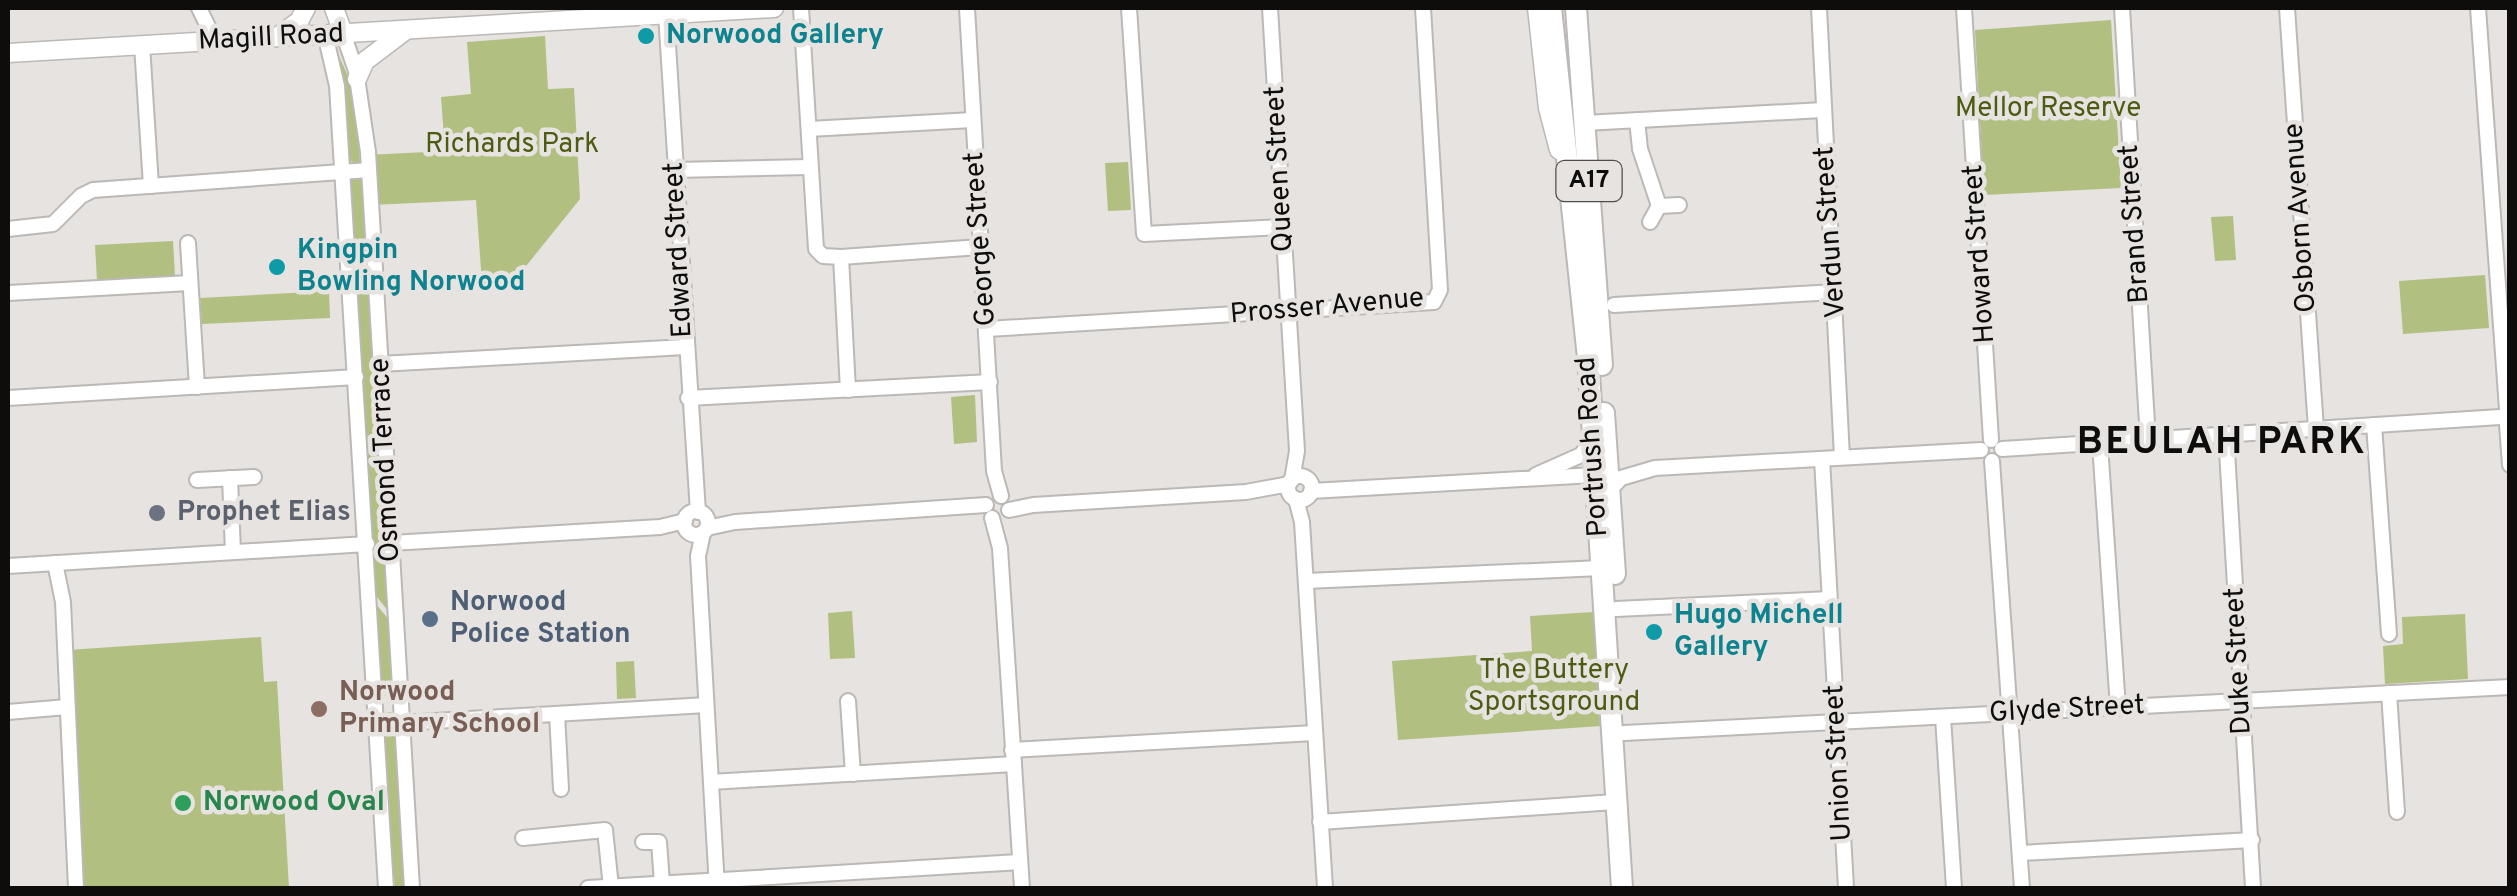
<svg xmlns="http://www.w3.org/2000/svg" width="2517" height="896" viewBox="0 0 2517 896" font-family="Overpass,sans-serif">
	<rect width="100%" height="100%" fill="#e7e3e0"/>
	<g fill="#b1bf80">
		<polygon points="2111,20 2121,188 1984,195 1975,30"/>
		<polygon points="545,36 548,89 574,88 580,199 514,281 482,283 476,200 372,205 368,155 445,151 441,97 471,94 467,42"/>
		<polygon points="340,58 355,93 360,163 348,161"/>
		<polygon points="1128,162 1131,210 1108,211 1105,163"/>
		<polygon points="350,179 363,179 389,612 373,592"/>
		<polygon points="2233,216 2236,260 2215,261 2211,217"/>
		<polygon points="173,241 175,276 97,281 95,245"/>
		<polygon points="2485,275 2489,328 2403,334 2399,281"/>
		<polygon points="329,291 330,318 202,324 200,298"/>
		<polygon points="975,395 977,442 954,444 951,397"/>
		<polygon points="375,603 391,622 396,695 380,696"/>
		<polygon points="852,611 855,658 830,659 828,613"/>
		<polygon points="1593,612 1601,726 1398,740 1392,661 1532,651 1530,616"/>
		<polygon points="2465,614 2468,679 2385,684 2383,646 2403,644 2402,617"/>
		<polygon points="261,637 264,682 277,681 289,888 80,888 68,650"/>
		<polygon points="634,661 636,698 617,699 616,662"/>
		<polygon points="397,712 406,887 395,888 381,713"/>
	</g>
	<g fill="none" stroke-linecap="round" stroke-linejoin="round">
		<g stroke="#bbb8b5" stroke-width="18">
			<g id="minor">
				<polyline points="199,8 215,41"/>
				<polyline points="801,8 816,249 823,256 841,257 848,390"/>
				<polyline points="967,8 994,471 1001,496"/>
				<polyline points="1129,8 1144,234 1283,227"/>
				<polyline points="1270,8 1297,451 1292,480"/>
				<polyline points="1819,8 1842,457"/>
				<polyline points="1964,8 1991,440"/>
				<polyline points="2122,8 2148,440"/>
				<polyline points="2287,8 2316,429"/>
				<polyline points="2478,8 2507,409"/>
				<polyline points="666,14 698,512"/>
				<polyline points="343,33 356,71 368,152 412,888"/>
				<polyline points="325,34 337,86 386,888"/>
				<polyline points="142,45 151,186"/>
				<polyline points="1637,120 1640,149 1659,206"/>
				<polyline points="1585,123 1823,110"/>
				<polyline points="809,129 973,120"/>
				<polyline points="675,170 810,167"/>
				<polyline points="1659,206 1679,205"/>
				<polyline points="1650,222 1659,206"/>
				<polyline points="8,229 53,224 81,196 93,190 369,170"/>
				<polyline points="188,243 197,387"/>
				<polyline points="841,257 980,247"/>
				<polyline points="8,293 190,283"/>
				<polyline points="1614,305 1835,292"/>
				<polyline points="987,329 1434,302 1440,290 1423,8"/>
				<polyline points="380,364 685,347"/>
				<polyline points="8,398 356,377"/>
				<polyline points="688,398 990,382"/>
				<polyline points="2374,425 2389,634"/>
				<polyline points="2507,425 2510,465"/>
				<polyline points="2226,434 2253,888"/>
				<polyline points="2100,444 2118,708"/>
				<polyline points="2002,449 2500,417"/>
				<polyline points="1822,459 1846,888"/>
				<polyline points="1992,461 2022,888"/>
				<polyline points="1536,475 1581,455 1592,440"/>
				<circle cx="1300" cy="488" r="12"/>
				<polyline points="230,478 233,552"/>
				<polyline points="197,480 254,477"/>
				<polyline points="1610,490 1621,478 1655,468 1981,450"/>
				<polyline points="1311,491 1594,475"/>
				<polyline points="1296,499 1302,522 1325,888"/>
				<polyline points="1009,510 1033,505 1246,492 1289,484"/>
				<circle cx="696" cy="523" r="12"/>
				<polyline points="992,518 1000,548 1022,888"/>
				<polyline points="707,528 735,522 986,505"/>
				<polyline points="703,533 698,556 717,888"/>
				<polyline points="391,543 660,527 685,521"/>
				<polyline points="55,563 63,602 76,888"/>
				<polyline points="8,566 367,544"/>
				<polyline points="1306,581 1601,568"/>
				<polyline points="1616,609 1829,599"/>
				<polyline points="2389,693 2397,812"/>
				<polyline points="848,701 853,774"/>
				<polyline points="8,712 67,707"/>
				<polyline points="557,714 561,789"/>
				<polyline points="1943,717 1954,888"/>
				<polyline points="401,723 706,705"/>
				<polyline points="1624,733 2510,687"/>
				<polyline points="1012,750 1314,733"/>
				<polyline points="711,782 1014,764"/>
				<polyline points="1320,822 1615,802"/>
				<polyline points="523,838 605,830 611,887"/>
				<polyline points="643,842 659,842 662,883"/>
				<polyline points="2021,853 2252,840"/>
				<polyline points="588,888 1020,862"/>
			</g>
		</g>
		<g stroke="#bbb8b5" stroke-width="21">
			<g id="major">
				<polyline points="334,8 343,33"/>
				<polyline points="1537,8 1548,108 1559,150"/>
				<polyline points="277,37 299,21 306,8"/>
				<polyline points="8,53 774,8"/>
				<polyline points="357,79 365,61 406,30"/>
			</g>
		</g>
		<g stroke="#bbb8b5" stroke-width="24">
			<g id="highway">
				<polyline points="1551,8 1588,358 1622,888"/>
				<polyline points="1576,8 1602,365"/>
				<polyline points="1604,413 1615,574"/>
			</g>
		</g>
		<use href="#minor" stroke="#fff" stroke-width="14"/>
		<use href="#major" stroke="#fff" stroke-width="18"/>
		<use href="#highway" stroke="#fff" stroke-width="20"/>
	</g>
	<g fill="#0f9aa8" stroke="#e7e3e0" stroke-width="4">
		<circle cx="646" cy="36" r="10"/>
		<circle cx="277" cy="267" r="10"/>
		<circle cx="1654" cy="632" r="10"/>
	</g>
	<circle fill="#6b7280" stroke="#e7e3e0" stroke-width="4" cx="157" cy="513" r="10"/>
	<circle fill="#5c6f8a" stroke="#e7e3e0" stroke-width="4" cx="430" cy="619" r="10"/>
	<circle fill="#8d6e63" stroke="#e7e3e0" stroke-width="4" cx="319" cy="709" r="10"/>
	<circle fill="#2e9e5b" stroke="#e7e3e0" stroke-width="4" cx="183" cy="803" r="10"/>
	<g text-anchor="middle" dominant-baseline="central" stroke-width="9" stroke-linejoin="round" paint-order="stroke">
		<rect fill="#e7e3e0" stroke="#4f4d4c" stroke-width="2.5" x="1556.5" y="161" width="65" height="40" rx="8"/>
		<g font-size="25" font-weight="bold" fill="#0e0d0c">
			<text x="1589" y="181">A17</text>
		</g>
		<g font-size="28" font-weight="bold" fill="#0d838f" stroke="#e7e3e0" text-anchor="start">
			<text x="666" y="36">Norwood Gallery</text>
			<text x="297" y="251">Kingpin<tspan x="297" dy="32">Bowling Norwood</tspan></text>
			<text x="1674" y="616">Hugo Michell<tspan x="1674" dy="32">Gallery</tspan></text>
		</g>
		<g font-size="28" fill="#0e0d0c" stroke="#e7e3e0">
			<text transform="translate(271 38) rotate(-3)">Magill Road</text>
			<text transform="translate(1280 169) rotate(-93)">Queen Street</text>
			<text transform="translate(2301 218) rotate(-94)">Osborn Avenue</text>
			<text transform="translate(2135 224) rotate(-94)">Brand Street</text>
			<text transform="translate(1831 232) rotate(-94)">Verdun Street</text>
			<text transform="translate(981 239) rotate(-94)">George Street</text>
			<text transform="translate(679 250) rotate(-93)">Edward Street</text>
			<text transform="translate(1980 254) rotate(-94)">Howard Street</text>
			<text transform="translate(1327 307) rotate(-5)">Prosser Avenue</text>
			<text transform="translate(1593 447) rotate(-94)">Portrush Road</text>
			<text transform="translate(386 460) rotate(-93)">Osmond Terrace</text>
			<text transform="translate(2239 661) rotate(-93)">Duke Street</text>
			<text transform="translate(2067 710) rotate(-3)">Glyde Street</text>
			<text transform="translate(1839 763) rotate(-93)">Union Street</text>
		</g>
		<g font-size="28" fill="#4e5b12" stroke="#e7e3e0">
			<text x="2048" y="109">Mellor Reserve</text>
			<text x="512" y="145">Richards Park</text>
			<text x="1554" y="671">The Buttery<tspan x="1554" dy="32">Sportsground</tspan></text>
		</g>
		<g font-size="28" font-weight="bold" fill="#5b616d" stroke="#e7e3e0" text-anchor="start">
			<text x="177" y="513">Prophet Elias</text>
		</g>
		<g font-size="28" font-weight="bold" fill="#4e5e75" stroke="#e7e3e0" text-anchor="start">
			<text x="450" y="603">Norwood<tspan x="450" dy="32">Police Station</tspan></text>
		</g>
		<g font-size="28" font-weight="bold" fill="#785e54" stroke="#e7e3e0" text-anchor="start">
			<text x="339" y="693">Norwood<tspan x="339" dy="32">Primary School</tspan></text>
		</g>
		<g font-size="28" font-weight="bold" fill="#27864d" stroke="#e7e3e0" text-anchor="start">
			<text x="203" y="803">Norwood Oval</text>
		</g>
		<g font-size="38" font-weight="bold" letter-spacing="2.5" fill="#0e0d0c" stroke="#e7e3e0">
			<text x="2222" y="443">BEULAH PARK</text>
		</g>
	</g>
	<rect width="2517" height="896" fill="none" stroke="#0e0d0c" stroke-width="20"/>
</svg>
